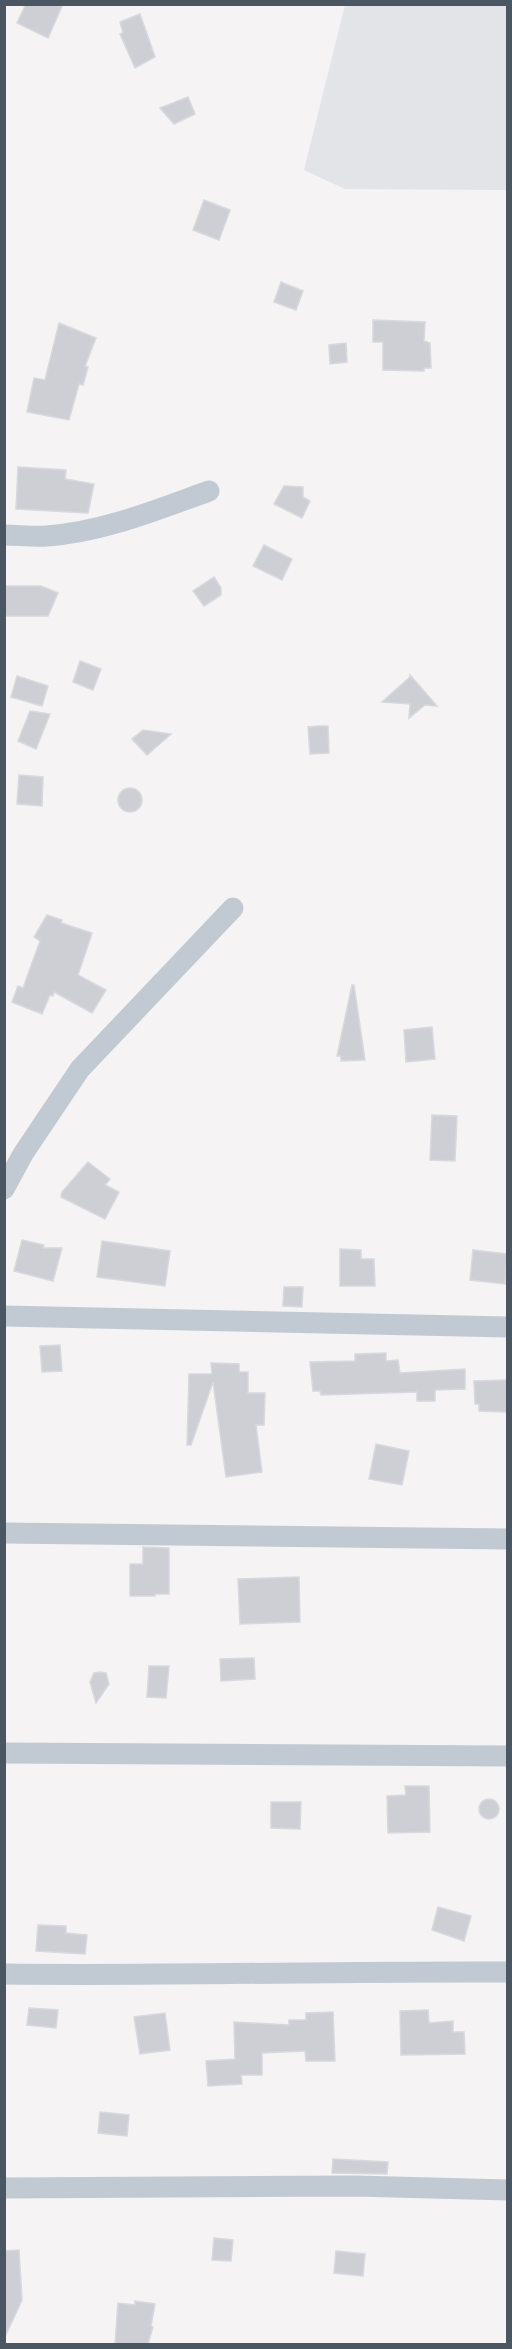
<svg xmlns="http://www.w3.org/2000/svg" width="512" height="2349" viewBox="0 0 512 2349" font-family="Karla,sans-serif">
	<rect width="100%" height="100%" fill="#f5f3f3"/>
	<polygon fill="#e2e4e7" points="345,5 507,5 507,190 345,189 304,170"/>
	<g fill="#cdcfd5" stroke="#d7d9de" stroke-width="1.5">
		<polygon points="26,4 63,4 48,38 17,23"/>
		<polygon points="140,14 155,57 135,68 120,34 123,33 120,22"/>
		<polygon points="188,97 195,114 174,124 160,108"/>
		<polygon points="204,200 230,210 219,240 193,230"/>
		<polygon points="281,282 303,291 296,310 274,302"/>
		<polygon points="373,320 425,322 424,341 430,343 431,368 424,368 424,371 383,370 383,342 373,342"/>
		<polygon points="59,323 96,338 85,366 88,367 83,385 79,384 69,420 27,412 34,378 45,380"/>
		<polygon points="346,343 347,362 330,364 329,345"/>
		<polygon points="18,467 66,470 65,479 94,484 88,513 16,509"/>
		<polygon points="284,486 303,487 303,497 310,501 302,518 274,504"/>
		<polygon points="264,545 292,559 282,580 253,566"/>
		<polygon points="214,577 221,588 221,595 204,606 193,591"/>
		<polygon points="5,586 41,586 58,593 48,616 5,616"/>
		<polygon points="80,661 101,669 93,690 73,682"/>
		<polygon points="410,675 437,706 425,705 409,718 410,704 382,702 410,677"/>
		<polygon points="17,676 48,686 42,706 11,697"/>
		<polygon points="30,711 50,714 36,749 18,741"/>
		<polygon points="319,726 328,726 329,753 310,754 308,727"/>
		<polygon points="143,730 171,734 147,755 132,739"/>
		<polygon points="19,775 43,777 42,806 17,804"/>
		<circle cx="130" cy="800" r="12"/>
		<polygon points="47,915 62,920 61,923 92,933 78,975 106,990 92,1013 54,992 53,996 50,995 42,1014 12,1002 18,986 23,988 40,941 34,937"/>
		<polygon points="352,985 354,985 365,1060 341,1061 341,1056 337,1056"/>
		<polygon points="432,1027 435,1059 406,1062 404,1030"/>
		<polygon points="432,1115 457,1116 455,1161 430,1160"/>
		<polygon points="88,1162 110,1179 105,1185 119,1192 105,1219 61,1197 62,1192"/>
		<polygon points="22,1240 44,1245 43,1248 62,1248 53,1281 14,1271"/>
		<polygon points="102,1241 170,1251 165,1286 97,1277"/>
		<polygon points="340,1249 361,1250 361,1259 374,1259 375,1286 340,1286"/>
		<polygon points="473,1250 507,1254 505,1284 470,1280"/>
		<polygon points="284,1287 303,1287 302,1307 283,1306"/>
		<polygon points="60,1345 62,1371 42,1372 40,1346"/>
		<polygon points="386,1353 386,1361 398,1360 400,1373 465,1369 465,1389 435,1390 435,1401 417,1401 417,1392 321,1395 320,1391 313,1391 310,1362 355,1361 355,1354"/>
		<polygon points="211,1363 239,1364 239,1372 248,1372 248,1393 265,1393 264,1425 256,1425 262,1472 226,1477 213,1382 191,1445 187,1445 189,1374 212,1374"/>
		<polygon points="507,1380 507,1412 479,1411 479,1404 475,1404 474,1381"/>
		<polygon points="376,1444 409,1451 402,1485 369,1479"/>
		<polygon points="143,1547 169,1548 169,1594 155,1594 155,1596 130,1596 130,1564 143,1564"/>
		<polygon points="299,1577 300,1622 240,1624 238,1579"/>
		<polygon points="254,1658 255,1679 221,1681 220,1659"/>
		<polygon points="149,1666 169,1666 166,1698 147,1697"/>
		<polygon points="100,1672 106,1673 109,1684 96,1703 90,1682 94,1673"/>
		<polygon points="405,1786 429,1786 430,1832 388,1833 387,1796 406,1795"/>
		<circle cx="489" cy="1809" r="10"/>
		<polygon points="271,1802 301,1802 300,1829 271,1828"/>
		<polygon points="438,1907 471,1916 464,1941 432,1930"/>
		<polygon points="38,1925 66,1926 66,1933 87,1935 85,1954 36,1951"/>
		<polygon points="29,2008 58,2010 56,2028 27,2025"/>
		<polygon points="428,2010 429,2023 453,2021 453,2032 464,2032 465,2054 401,2055 400,2011"/>
		<polygon points="333,2012 335,2061 306,2061 305,2051 262,2053 262,2075 241,2075 242,2084 208,2086 206,2061 235,2059 234,2022 289,2025 289,2020 306,2020 306,2013"/>
		<polygon points="165,2013 170,2050 140,2054 134,2017"/>
		<polygon points="100,2112 129,2115 127,2136 98,2133"/>
		<polygon points="333,2159 388,2162 387,2174 332,2173"/>
		<polygon points="214,2238 233,2240 231,2261 212,2260"/>
		<polygon points="19,2250 22,2300 4,2339 4,2251"/>
		<polygon points="336,2251 365,2254 363,2276 334,2273"/>
		<polygon points="135,2301 155,2304 151,2326 153,2327 148,2344 115,2344 118,2303 135,2305"/>
	</g>
	<g fill="none" stroke-linecap="round" stroke-linejoin="round">
		<g stroke="#c1cad2" stroke-width="21">
			<path d="M 4,535 C 18,535 33,537 47,536 C 103,532 156,510 209,491"/>
			<polyline points="4,1189 23,1154 80,1069 233,908"/>
			<polyline points="4,1316 508,1327"/>
			<polyline points="4,1533 508,1539"/>
			<polyline points="4,1753 508,1756"/>
			<path d="M 4,1974 C 172,1976 340,1971 508,1972"/>
			<polyline points="4,2188 355,2186 508,2190"/>
		</g>
	</g>
	<rect width="512" height="2349" fill="none" stroke="#4a5661" stroke-width="12"/>
</svg>
